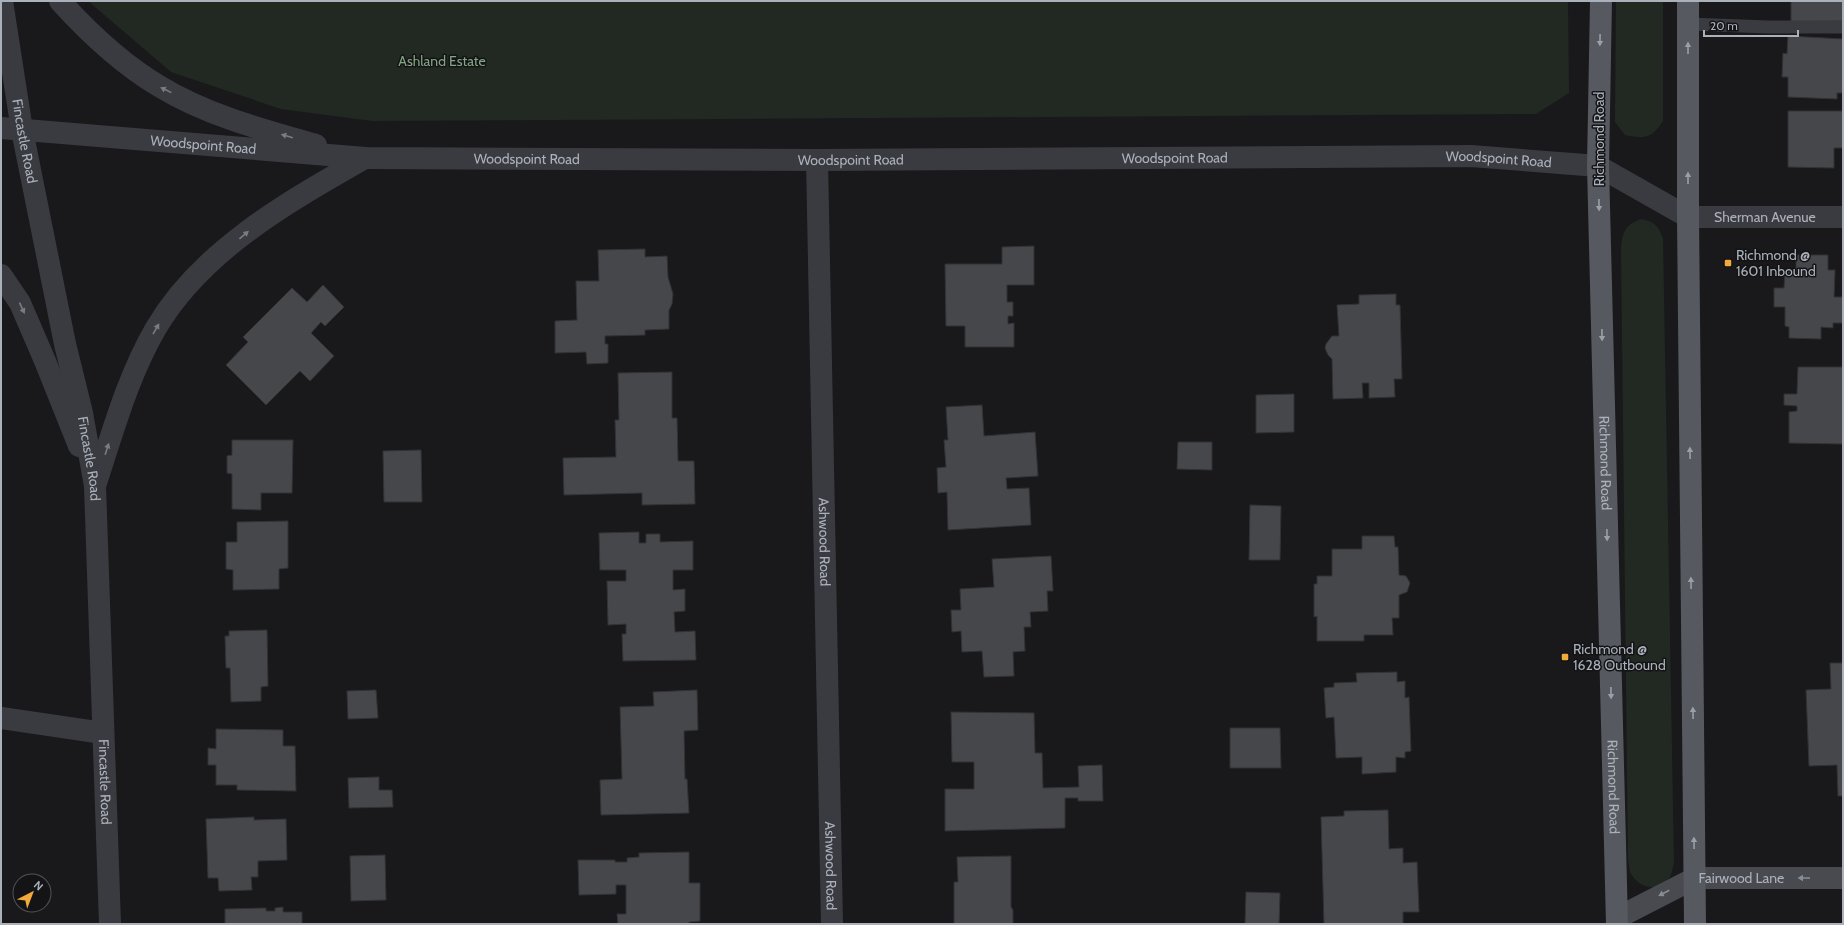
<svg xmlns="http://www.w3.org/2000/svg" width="1844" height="925" viewBox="0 0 1844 925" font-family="Cabin,sans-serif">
	<rect width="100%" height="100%" fill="#19191b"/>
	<g fill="#212922">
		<polygon points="88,1 1568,1 1569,93 1536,114 372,121 281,109 171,72"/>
		<path d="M 1616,1 L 1663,1 L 1663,121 C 1651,139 1645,139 1625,135 L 1615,122 Z"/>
		<path d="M 1641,219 C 1654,221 1658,226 1663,238 L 1674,862 C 1673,867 1672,873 1670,877 C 1658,893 1639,889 1630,872 C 1629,869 1629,864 1628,860 L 1621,251 C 1622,234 1624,225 1641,219 Z"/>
	</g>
	<g fill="#45474b" stroke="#333337">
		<polygon points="1791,1 1843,1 1843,21 1791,22"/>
		<polygon points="1788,36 1843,39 1843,93 1837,93 1837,99 1788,97 1788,77 1782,77 1783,53 1787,54"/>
		<polygon points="1788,111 1843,111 1843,148 1834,148 1834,168 1788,167"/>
		<polygon points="1034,246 1034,285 1007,285 1007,302 1013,302 1013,316 1008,316 1008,324 1014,323 1014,347 965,347 965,326 946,326 945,264 1002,264 1002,247"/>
		<polygon points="645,249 645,257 667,256 668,277 673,294 672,304 669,310 669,329 645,330 645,335 605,336 605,344 608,344 608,363 587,364 586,352 555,353 555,321 577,320 576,281 599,281 598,250"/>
		<polygon points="1796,255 1828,255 1828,270 1835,270 1834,297 1843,297 1843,323 1833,323 1833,328 1821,327 1821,339 1789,338 1789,327 1785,326 1785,307 1774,307 1774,288 1784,288 1785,270 1796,271"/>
		<polygon points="323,285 344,307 325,326 321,322 311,333 334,356 310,381 300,371 266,405 226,365 248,342 243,337 292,288 307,302"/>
		<polygon points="1396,294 1396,305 1400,305 1402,379 1394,379 1395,397 1369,398 1369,383 1362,383 1363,398 1333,399 1332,359 1328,355 1325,348 1326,344 1332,336 1339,336 1337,305 1359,304 1359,295"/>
		<polygon points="1798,367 1843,367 1843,444 1789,443 1789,412 1797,411 1797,406 1784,405 1784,394 1797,394"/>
		<polygon points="672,372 672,418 677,418 678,461 694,461 695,504 642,505 642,493 564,495 563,458 616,457 615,420 619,420 618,373"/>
		<polygon points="1294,394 1294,432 1256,433 1256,395"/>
		<polygon points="982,405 984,436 1035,432 1038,476 1006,478 1007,489 1029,488 1031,525 948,530 947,492 938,493 937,468 946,467 944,440 948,440 946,407"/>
		<polygon points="232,440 293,440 292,493 261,493 261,510 232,509 232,474 227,473 227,456 232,455"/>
		<polygon points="1178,442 1212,442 1212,470 1177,469"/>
		<polygon points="421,450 422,502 384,502 383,451"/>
		<polygon points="1250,505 1281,506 1280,560 1249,560"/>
		<polygon points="288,521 288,568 279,569 279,589 233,590 233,570 226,569 226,542 237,542 237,522"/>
		<polygon points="639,532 639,543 646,543 646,534 660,534 660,542 693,541 693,570 673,570 673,590 685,589 685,611 674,612 675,632 695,631 696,660 623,661 622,634 626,634 626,624 608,625 607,581 626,581 626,570 600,570 599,533"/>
		<polygon points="1362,536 1394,536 1395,547 1398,547 1399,575 1406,576 1410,583 1407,592 1399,595 1399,618 1392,618 1393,635 1364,635 1364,641 1317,641 1317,616 1314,617 1314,584 1317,584 1317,576 1332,576 1332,549 1362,549"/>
		<polygon points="1051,556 1053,591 1047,591 1048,611 1030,612 1031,627 1024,627 1025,651 1013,652 1014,676 984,677 982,651 962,652 961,631 952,632 951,610 961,610 960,589 994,587 992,559"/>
		<polygon points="267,630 268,686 261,687 261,701 231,702 230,668 226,668 225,636 229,636 229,631"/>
		<polygon points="1830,663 1843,663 1843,796 1838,796 1837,765 1809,766 1806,690 1831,689"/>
		<polygon points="1397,672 1397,682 1405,681 1405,698 1409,697 1411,751 1405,752 1405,758 1396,757 1396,772 1362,774 1362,757 1336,758 1334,717 1326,718 1324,688 1334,687 1334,683 1357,682 1356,673"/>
		<polygon points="376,690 378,718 348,719 347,691"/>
		<polygon points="697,690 698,730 684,731 685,779 687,779 689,813 601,815 600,780 622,779 620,707 654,706 653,692"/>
		<polygon points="951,712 1034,713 1035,753 1042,753 1043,788 1079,787 1078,766 1102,765 1103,801 1078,801 1078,798 1065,798 1065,828 945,831 945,789 974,789 974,762 952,762"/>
		<polygon points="1230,728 1280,728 1281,768 1230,768"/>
		<polygon points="216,729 283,730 283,746 295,746 296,791 237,790 237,785 216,785 216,765 208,765 208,748 216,749"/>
		<polygon points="379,777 379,790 392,790 393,807 349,808 348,778"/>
		<polygon points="1388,810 1389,849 1403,848 1403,863 1417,862 1419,912 1403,912 1403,924 1324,924 1321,817 1344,816 1344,811"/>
		<polygon points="254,817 254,820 286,819 287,860 258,861 258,877 251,877 252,890 219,891 218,878 208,878 206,819"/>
		<polygon points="689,852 689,883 700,883 700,921 689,922 689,924 618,924 617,914 626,914 626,885 616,885 616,894 579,895 578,860 615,860 615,862 627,862 627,858 639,857 639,853"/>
		<polygon points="385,855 386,900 351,901 350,856"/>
		<polygon points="1011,856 1011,907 1013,910 1013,924 954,924 954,882 958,882 957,857"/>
		<polygon points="1246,892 1280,893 1279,924 1245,924"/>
		<polygon points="283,907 283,912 302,912 302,924 225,924 225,909 266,908 266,911 275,911 275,908"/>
	</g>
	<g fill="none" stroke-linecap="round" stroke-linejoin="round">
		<polyline stroke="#3a3b40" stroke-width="13" points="1688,24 1768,27 1843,27"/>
		<g stroke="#3a3b40" stroke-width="22">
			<path id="s1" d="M 2,1 L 22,130 L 65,344 L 82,413 L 95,486 L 110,924"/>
			<path d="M 60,1 C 89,33 122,64 159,86 C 206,115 263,130 316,145"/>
			<path id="s2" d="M 1,128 L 365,158 L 817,160 L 1471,156 L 1598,166 L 1688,217 L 1843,217"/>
			<path id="s3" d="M 817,160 L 832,924"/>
			<polyline points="1,275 20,303 45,361 79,446"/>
			<path d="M 96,483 C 113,431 128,376 156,328 C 202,250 288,202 365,158"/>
			<polyline points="1,718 103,733"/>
		</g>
		<path stroke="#484a50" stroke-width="22" id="s4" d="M 1617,918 L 1695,878 L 1843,878"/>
		<g stroke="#56595f" stroke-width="22">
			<path id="s5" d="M 1601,1 L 1598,166 L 1617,924"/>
			<polyline points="1688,1 1688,217 1695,924"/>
		</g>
	</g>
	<defs><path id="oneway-solid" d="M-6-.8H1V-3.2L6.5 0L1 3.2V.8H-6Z"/></defs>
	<g fill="#9a9fa9">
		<use href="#oneway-solid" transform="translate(1600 40) rotate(91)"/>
		<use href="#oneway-solid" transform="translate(1688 48) rotate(-90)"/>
		<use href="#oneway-solid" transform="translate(1688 178) rotate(-90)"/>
		<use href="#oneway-solid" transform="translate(1599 205) rotate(89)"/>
		<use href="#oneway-solid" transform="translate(1602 335) rotate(89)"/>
		<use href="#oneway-solid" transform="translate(1690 453) rotate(-91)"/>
		<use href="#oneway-solid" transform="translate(1607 535) rotate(89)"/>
		<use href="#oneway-solid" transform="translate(1691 583) rotate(-91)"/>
		<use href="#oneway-solid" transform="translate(1611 693) rotate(89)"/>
		<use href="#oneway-solid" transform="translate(1693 713) rotate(-91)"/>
		<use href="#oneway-solid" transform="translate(1694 843) rotate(-91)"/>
	</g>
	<g fill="#787c84">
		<use href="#oneway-solid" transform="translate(166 90) rotate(-154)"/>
		<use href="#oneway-solid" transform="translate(287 136) rotate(-164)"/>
		<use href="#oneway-solid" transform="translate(244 235) rotate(-40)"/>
		<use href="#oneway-solid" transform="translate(22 308) rotate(65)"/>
		<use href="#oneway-solid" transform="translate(156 329) rotate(-60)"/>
		<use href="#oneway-solid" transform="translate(107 449) rotate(-72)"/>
	</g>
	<g fill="#888d96">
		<use href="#oneway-solid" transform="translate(1804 878) rotate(180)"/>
		<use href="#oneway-solid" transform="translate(1664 893) rotate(153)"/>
	</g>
	<g fill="#f1aa3b" stroke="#141416" stroke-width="1.5">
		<rect x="1724" y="259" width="8" height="8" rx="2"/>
		<rect x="1561" y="653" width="8" height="8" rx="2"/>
	</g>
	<g text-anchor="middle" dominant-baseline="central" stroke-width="3" stroke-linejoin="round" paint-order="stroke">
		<g font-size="14" fill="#83a583" stroke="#141416">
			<text x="442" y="61">Ashland Estate</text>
		</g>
		<g font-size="14" fill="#abb1bb" stroke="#141416">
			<text transform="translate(1599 139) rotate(-90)">Richmond Road</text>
			<text stroke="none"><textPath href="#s1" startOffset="142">Fincastle Road</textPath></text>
			<text stroke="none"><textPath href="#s2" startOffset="203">Woodspoint Road</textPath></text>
			<text stroke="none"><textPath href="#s2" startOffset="1175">Woodspoint Road</textPath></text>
			<text stroke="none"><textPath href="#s2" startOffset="527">Woodspoint Road</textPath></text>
			<text stroke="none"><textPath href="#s2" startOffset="851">Woodspoint Road</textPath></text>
			<text stroke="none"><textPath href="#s2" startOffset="1499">Woodspoint Road</textPath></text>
			<text stroke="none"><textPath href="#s2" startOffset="1779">Sherman Avenue</textPath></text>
			<text stroke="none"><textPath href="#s1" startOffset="466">Fincastle Road</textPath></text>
			<text stroke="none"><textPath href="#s5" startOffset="462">Richmond Road</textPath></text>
			<text stroke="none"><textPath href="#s3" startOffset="382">Ashwood Road</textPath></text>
			<text stroke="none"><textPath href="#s1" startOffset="790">Fincastle Road</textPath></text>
			<text stroke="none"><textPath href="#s5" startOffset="786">Richmond Road</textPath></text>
			<text stroke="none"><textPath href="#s3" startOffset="706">Ashwood Road</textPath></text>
			<text stroke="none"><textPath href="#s4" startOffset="134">Fairwood Lane</textPath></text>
		</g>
		<g font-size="14" fill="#abb1bb" stroke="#141416" text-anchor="start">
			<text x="1736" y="255">Richmond @<tspan x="1736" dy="16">1601 Inbound</tspan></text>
			<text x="1573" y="649">Richmond @<tspan x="1573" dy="16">1628 Outbound</tspan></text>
		</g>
	</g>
	<rect width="1844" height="925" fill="none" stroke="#abb1bb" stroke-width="4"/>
	<g transform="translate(32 893) rotate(42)"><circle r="19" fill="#141416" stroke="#505358"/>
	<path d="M0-3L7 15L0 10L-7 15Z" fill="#f1aa3b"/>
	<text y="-6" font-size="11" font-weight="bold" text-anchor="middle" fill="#abb1bb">N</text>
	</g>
	<path d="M1704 30v6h94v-6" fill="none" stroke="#abb1bb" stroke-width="2"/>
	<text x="1710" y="30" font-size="12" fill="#abb1bb" stroke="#141416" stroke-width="3" paint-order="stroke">20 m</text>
</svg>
